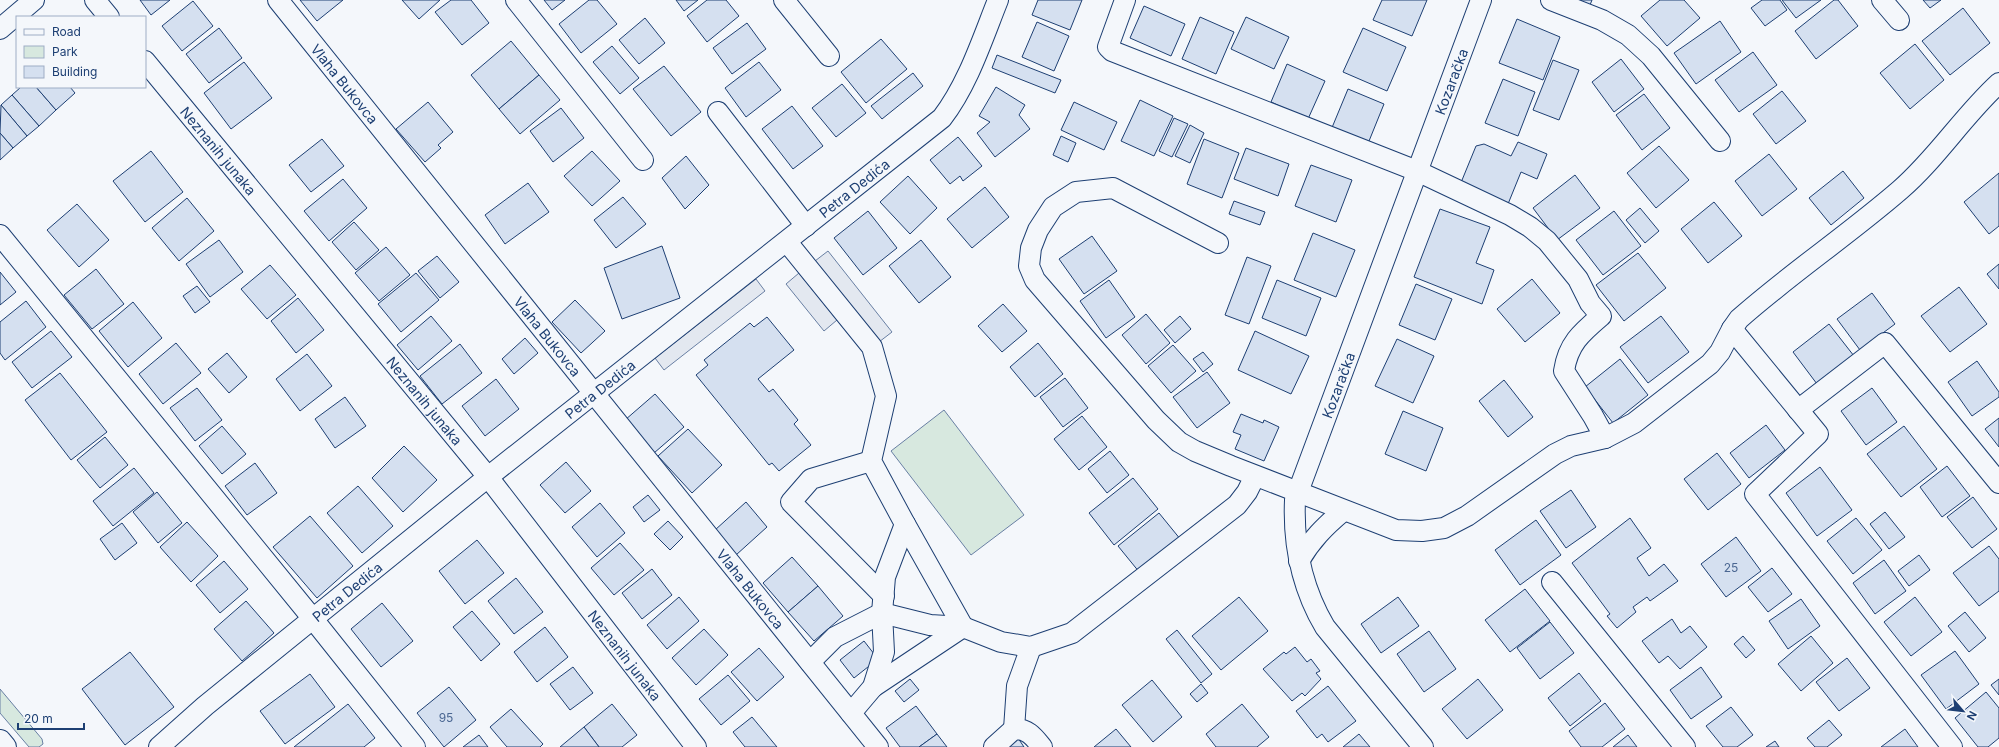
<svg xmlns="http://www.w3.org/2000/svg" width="1999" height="747" viewBox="0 0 1999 747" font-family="Inter,sans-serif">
	<rect width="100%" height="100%" fill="#f4f7fb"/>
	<g fill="#d7e8df" stroke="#687fa3">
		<polygon points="944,410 1024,515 971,555 891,451"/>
		<polygon points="0,689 42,739 43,744 39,747 29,747 0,713"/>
	</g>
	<g fill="#e3e8f0" stroke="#687fa3">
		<polygon points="828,251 892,332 879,342 815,261"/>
		<polygon points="799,273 837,320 824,331 786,284"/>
		<polygon points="756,279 765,291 664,370 655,358"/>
	</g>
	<g fill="#d5e0f0" stroke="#1d3f73">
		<polygon points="140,0 170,0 151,15"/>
		<polygon points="300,0 343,0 317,21"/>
		<polygon points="402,0 440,0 419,19"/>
		<polygon points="451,0 471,0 489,23 462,45 435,12"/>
		<polygon points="544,0 565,0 552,10"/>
		<polygon points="589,0 597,0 617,24 581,53 559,24"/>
		<polygon points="676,0 698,0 684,11"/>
		<polygon points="707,0 726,0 739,16 707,42 687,16"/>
		<polygon points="1038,0 1082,0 1070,30 1032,15"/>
		<polygon points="1382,0 1427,0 1412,36 1373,20"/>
		<polygon points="1579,0 1592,0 1590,5"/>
		<polygon points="1660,0 1684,0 1700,18 1667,46 1641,16"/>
		<polygon points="1762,0 1780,0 1787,10 1765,26 1751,8"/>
		<polygon points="1782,0 1821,0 1796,18"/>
		<polygon points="1834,0 1838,0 1858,26 1816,59 1795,31"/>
		<polygon points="1923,0 1941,0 1930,8"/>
		<polygon points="193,1 213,26 182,51 162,26"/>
		<polygon points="1144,6 1185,24 1171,56 1130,38"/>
		<polygon points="1963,8 1990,43 1950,75 1922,41"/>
		<polygon points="1200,17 1234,32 1216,74 1182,59"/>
		<polygon points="1246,17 1289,37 1274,69 1231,49"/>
		<polygon points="645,18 665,43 639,64 619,40"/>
		<polygon points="1517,19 1560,37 1543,80 1499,63"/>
		<polygon points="1720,21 1741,52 1696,84 1674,53"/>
		<polygon points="1037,22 1069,36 1054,71 1022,57"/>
		<polygon points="747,23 766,49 732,74 713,48"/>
		<polygon points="219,28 242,58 209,83 186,54"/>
		<polygon points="1363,28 1406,47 1387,91 1343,72"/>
		<polygon points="881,39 907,69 866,103 841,72"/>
		<polygon points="511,41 539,75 499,109 471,75"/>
		<polygon points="1915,44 1944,80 1910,109 1880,73"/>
		<polygon points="612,46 639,78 620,94 593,62"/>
		<polygon points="1753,52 1777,85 1739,112 1715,80"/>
		<polygon points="997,55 1061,80 1055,93 992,68"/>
		<polygon points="1621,59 1644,89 1614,112 1592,82"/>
		<polygon points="1553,60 1579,70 1559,120 1533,110"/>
		<polygon points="244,62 272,98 231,129 204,93"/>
		<polygon points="759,62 781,90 746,117 725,88"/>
		<polygon points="1287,64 1325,81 1308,119 1271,102"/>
		<polygon points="664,66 701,112 671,136 633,89"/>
		<polygon points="913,73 923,86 882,119 871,106"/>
		<polygon points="539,75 560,100 520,134 499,109"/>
		<polygon points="1503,79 1535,92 1518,136 1485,123"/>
		<polygon points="842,84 866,113 836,137 812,108"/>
		<polygon points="21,87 36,87 56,110 39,126 12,95"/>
		<polygon points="36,87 70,87 75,93 56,110"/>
		<polygon points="996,87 1025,105 1019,115 1030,129 995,157 977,133 990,122 979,116"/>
		<polygon points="1348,89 1384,104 1367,146 1331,130"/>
		<polygon points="1782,91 1806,121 1776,144 1753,114"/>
		<polygon points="1644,94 1670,128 1642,150 1616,115"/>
		<polygon points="12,95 39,126 27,136 1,105"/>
		<polygon points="1140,100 1173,116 1154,156 1121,141"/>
		<polygon points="428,102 453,132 438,145 441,148 425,162 396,129"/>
		<polygon points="1074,102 1117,122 1104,150 1061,130"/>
		<polygon points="1,105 27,136 13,148 0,133"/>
		<polygon points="792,106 823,146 793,169 762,129"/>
		<polygon points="561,108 584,138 553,162 530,131"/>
		<polygon points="1174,118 1188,124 1172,157 1159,151"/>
		<polygon points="1190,125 1204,133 1190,163 1175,156"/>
		<polygon points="0,133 13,148 0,160"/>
		<polygon points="1061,136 1076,143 1068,162 1053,155"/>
		<polygon points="958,137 982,166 963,181 960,176 950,184 930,160"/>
		<polygon points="322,139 344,166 311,192 289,165"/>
		<polygon points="1204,139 1239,153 1222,198 1187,184"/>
		<polygon points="1518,142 1547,154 1537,179 1521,172 1508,204 1460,185 1476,146 1484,144 1511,156"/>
		<polygon points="1659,146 1689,180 1656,208 1627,173"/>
		<polygon points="1246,148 1289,164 1278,196 1234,179"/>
		<polygon points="151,151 183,192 145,222 113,181"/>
		<polygon points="592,151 620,181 592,206 564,176"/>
		<polygon points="1769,154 1797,189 1762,216 1735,181"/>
		<polygon points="686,156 709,185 685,209 662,178"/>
		<polygon points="1311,165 1352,180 1336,222 1295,206"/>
		<polygon points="1843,171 1864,198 1831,225 1809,198"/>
		<polygon points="1999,173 1999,226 1989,234 1964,202"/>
		<polygon points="1575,175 1600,208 1557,240 1533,208"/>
		<polygon points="908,176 937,208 910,234 880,202"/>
		<polygon points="343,179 367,208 329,241 304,211"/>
		<polygon points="528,183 549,212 505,244 485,215"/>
		<polygon points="985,187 1009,217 972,248 947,219"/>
		<polygon points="623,197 646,224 616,248 594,220"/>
		<polygon points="187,198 214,231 179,261 152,228"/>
		<polygon points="1234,201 1265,212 1260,225 1229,214"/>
		<polygon points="1714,202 1742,236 1708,263 1681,229"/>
		<polygon points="77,204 109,240 79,267 47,230"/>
		<polygon points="1640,208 1659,231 1645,243 1626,220"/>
		<polygon points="1440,209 1490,227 1476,263 1494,270 1482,304 1414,277"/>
		<polygon points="868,211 897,248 863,275 834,238"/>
		<polygon points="1614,211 1641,246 1603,275 1576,240"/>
		<polygon points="354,222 379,250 356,270 332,242"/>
		<polygon points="1313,233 1355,250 1336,297 1294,280"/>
		<polygon points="1092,236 1117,271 1084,294 1059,259"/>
		<polygon points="219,240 243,272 210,297 186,264"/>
		<polygon points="921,240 951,277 919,303 889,266"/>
		<polygon points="662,246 680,298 622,319 604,268"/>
		<polygon points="386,247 410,275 379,301 355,273"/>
		<polygon points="1638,253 1666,288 1624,321 1596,285"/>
		<polygon points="437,256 459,282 440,298 418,271"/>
		<polygon points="1247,257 1271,266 1249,324 1225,315"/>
		<polygon points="1999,264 1999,289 1987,274"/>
		<polygon points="270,265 296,295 267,319 241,289"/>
		<polygon points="96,269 124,304 92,329 64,295"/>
		<polygon points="0,272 16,292 0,305"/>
		<polygon points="416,273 439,300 401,332 378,304"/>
		<polygon points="1532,279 1560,313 1525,342 1497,309"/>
		<polygon points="1109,280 1135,317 1106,338 1080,301"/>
		<polygon points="1277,280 1321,298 1306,336 1262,318"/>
		<polygon points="1416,284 1452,299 1435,340 1399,325"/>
		<polygon points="197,286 210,302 195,313 183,296"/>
		<polygon points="1959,287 1987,324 1950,352 1921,316"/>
		<polygon points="1872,293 1895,324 1860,350 1837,319"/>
		<polygon points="298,298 324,330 296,353 271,321"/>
		<polygon points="575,300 605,331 581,353 552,322"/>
		<polygon points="26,301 46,327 5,360 0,353 0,322"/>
		<polygon points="133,302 162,338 128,367 99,331"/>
		<polygon points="1003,304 1027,331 1002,352 978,326"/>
		<polygon points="1146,314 1170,343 1146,364 1122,335"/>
		<polygon points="431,316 452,341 418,370 397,345"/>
		<polygon points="1180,316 1191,329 1175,343 1164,330"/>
		<polygon points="1661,316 1689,352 1648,383 1620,347"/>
		<polygon points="767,317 794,350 758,379 769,392 773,389 798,420 794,424 811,445 779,471 772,463 769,465 696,375 708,365 704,360 750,323 754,327"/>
		<polygon points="1829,324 1854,356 1817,384 1793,352"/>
		<polygon points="51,331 72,357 32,388 12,362"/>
		<polygon points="1255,331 1309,356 1291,394 1238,370"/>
		<polygon points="525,338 538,353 514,374 502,359"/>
		<polygon points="1397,339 1434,356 1413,403 1375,386"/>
		<polygon points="176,343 201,373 163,404 139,374"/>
		<polygon points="1038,343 1063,374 1035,397 1010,367"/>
		<polygon points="460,344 482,373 442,404 420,376"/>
		<polygon points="1173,345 1196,371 1171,393 1148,366"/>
		<polygon points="1203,352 1213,364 1203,372 1193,359"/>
		<polygon points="227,353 247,377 229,393 208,369"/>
		<polygon points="307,354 332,386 300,411 276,379"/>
		<polygon points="1620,359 1648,395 1613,423 1585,387"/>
		<polygon points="1977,361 1999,392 1999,397 1972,416 1948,382"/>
		<polygon points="1207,372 1230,403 1197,428 1173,397"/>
		<polygon points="60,373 107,432 71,460 25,400"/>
		<polygon points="1065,378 1088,408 1063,427 1040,397"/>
		<polygon points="496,379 519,409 485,436 462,406"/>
		<polygon points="1504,380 1533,417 1508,437 1479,401"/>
		<polygon points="197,388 222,420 195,441 170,408"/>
		<polygon points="1872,388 1897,422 1866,445 1841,411"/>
		<polygon points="655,394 684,427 654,453 625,420"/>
		<polygon points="345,397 366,426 335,448 315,419"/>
		<polygon points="1403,411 1443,428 1426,471 1385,454"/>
		<polygon points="1241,414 1263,423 1264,420 1279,427 1264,461 1235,449 1241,435 1233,432"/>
		<polygon points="1082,416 1107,447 1079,470 1054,439"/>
		<polygon points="1999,418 1999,447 1985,429"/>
		<polygon points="1766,425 1785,450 1749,478 1730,453"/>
		<polygon points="222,426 246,454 222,474 199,446"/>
		<polygon points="1904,426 1937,469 1901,497 1867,454"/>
		<polygon points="688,429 722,465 692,493 658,456"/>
		<polygon points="105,437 128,465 100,488 77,460"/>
		<polygon points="404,446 437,480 403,512 372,478"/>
		<polygon points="1110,451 1129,475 1107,493 1088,469"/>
		<polygon points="1717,453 1741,484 1708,510 1684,479"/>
		<polygon points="566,462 591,491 565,513 540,485"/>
		<polygon points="255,463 277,493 247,515 225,486"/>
		<polygon points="1947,466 1970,496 1942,517 1920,487"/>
		<polygon points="1820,467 1852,510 1817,536 1786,493"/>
		<polygon points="134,468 154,493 113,526 93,501"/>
		<polygon points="1133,478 1158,509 1114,545 1089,513"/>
		<polygon points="358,486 393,526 362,553 327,513"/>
		<polygon points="1571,490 1596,527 1566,548 1540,511"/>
		<polygon points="157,492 182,523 158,543 133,512"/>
		<polygon points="648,495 660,510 644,522 633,507"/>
		<polygon points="1973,497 1997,529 1972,548 1947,517"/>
		<polygon points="746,502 767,527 736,555 715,530"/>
		<polygon points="600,503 625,533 597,557 572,527"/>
		<polygon points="1885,512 1905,537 1889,549 1870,524"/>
		<polygon points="1159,513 1181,540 1140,573 1118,546"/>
		<polygon points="310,516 353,566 317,598 273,547"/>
		<polygon points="1630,518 1651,548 1637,558 1649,576 1664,564 1678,581 1650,601 1647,597 1633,607 1636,612 1617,628 1607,616 1610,614 1572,563"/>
		<polygon points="1856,518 1882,550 1853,574 1827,541"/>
		<polygon points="1536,520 1561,555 1520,585 1495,550"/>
		<polygon points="668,521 683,537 670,550 654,534"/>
		<polygon points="187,522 218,556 191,582 160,547"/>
		<polygon points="122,523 137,543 115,560 100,539"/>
		<polygon points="1736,537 1761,571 1726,597 1701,564"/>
		<polygon points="477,540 504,573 465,604 439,571"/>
		<polygon points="620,543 644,570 614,595 591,568"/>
		<polygon points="1989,546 1999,559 1999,591 1979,606 1953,573"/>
		<polygon points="1919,555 1930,570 1909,586 1898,571"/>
		<polygon points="792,557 818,586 788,612 763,583"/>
		<polygon points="1884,560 1906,591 1875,614 1853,583"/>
		<polygon points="224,561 248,589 220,613 196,585"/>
		<polygon points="1772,568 1792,594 1768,612 1748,587"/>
		<polygon points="652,569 672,595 642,619 622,593"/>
		<polygon points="516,578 543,612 514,634 488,601"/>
		<polygon points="818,586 843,616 814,641 788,612"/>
		<polygon points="1525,589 1550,621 1510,652 1485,620"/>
		<polygon points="679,597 699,621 667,649 647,625"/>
		<polygon points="1239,597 1268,631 1221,670 1192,636"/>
		<polygon points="1398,597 1419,626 1381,653 1361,624"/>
		<polygon points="1915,597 1942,632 1911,656 1884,622"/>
		<polygon points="1801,599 1820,626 1788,649 1769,621"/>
		<polygon points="246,601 274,633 242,661 214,629"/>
		<polygon points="382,603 413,641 381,667 351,629"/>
		<polygon points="472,611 500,644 481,661 453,627"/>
		<polygon points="1965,612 1986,638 1969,652 1948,626"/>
		<polygon points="1672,619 1681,633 1690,626 1707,647 1680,669 1668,656 1659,663 1642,641"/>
		<polygon points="1550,622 1574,653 1540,679 1517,648"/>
		<polygon points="545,627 568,657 537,682 514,652"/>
		<polygon points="704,629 728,655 696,685 672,658"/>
		<polygon points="1177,630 1212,674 1201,683 1166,639"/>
		<polygon points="1429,631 1456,669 1424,692 1397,654"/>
		<polygon points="1743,636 1755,650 1746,658 1734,644"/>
		<polygon points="1811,636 1833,663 1801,691 1778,664"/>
		<polygon points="864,641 878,659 854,678 840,660"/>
		<polygon points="1295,647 1307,662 1311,659 1320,671 1316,673 1321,679 1305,696 1302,693 1292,701 1263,669 1284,652 1286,654"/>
		<polygon points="759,648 784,677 757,701 731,672"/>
		<polygon points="1955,651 1979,684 1946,709 1921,675"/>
		<polygon points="130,652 174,707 125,745 82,689"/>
		<polygon points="1847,658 1870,688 1839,711 1816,682"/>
		<polygon points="573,667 593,693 570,710 550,684"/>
		<polygon points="1701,667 1722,697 1691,719 1670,690"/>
		<polygon points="1579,673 1601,701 1570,726 1548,698"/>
		<polygon points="310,674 335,707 285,744 260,711"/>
		<polygon points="728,675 750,701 721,725 699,699"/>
		<polygon points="910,679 919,690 904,702 895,691"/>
		<polygon points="1478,679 1503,710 1467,739 1442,709"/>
		<polygon points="1999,679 1999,695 1991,685"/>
		<polygon points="1152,680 1182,717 1153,742 1122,705"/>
		<polygon points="1201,684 1208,693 1197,702 1190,694"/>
		<polygon points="1328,686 1356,721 1328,742 1322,734 1317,738 1296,711"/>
		<polygon points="449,687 476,720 444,747 417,713"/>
		<polygon points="1986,692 1999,708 1999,738 1988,747 1978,747 1955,718"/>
		<polygon points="1605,703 1625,729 1602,747 1581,747 1569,731"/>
		<polygon points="348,704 375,738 364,747 294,747"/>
		<polygon points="612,704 637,735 622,747 599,747 584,727"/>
		<polygon points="1242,704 1269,737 1257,747 1216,747 1206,734"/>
		<polygon points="916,706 937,734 919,747 900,747 886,728"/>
		<polygon points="1731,707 1753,735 1737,747 1723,747 1706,726"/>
		<polygon points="511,709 543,744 540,747 507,747 490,727"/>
		<polygon points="752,717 777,747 745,747 733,732"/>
		<polygon points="1829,720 1842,735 1827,747 1815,747 1807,738"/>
		<polygon points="584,727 599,747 560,747"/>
		<polygon points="1116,729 1131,747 1094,747"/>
		<polygon points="1905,729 1918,747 1881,747"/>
		<polygon points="937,734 947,747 919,747"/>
		<polygon points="1359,734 1370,747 1343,747"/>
		<polygon points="479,735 488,747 463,747"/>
		<polygon points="1628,735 1637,747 1613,747"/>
		<polygon points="1018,738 1024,747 1007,747"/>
		<polygon points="1775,741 1779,747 1766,747"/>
	</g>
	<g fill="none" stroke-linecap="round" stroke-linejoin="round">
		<g stroke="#1d3f73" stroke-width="22">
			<g id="street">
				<polyline points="95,0 109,17"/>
				<path id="s1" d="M 278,0 L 878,747"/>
				<polyline points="516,0 643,160"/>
				<polyline points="784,0 829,56"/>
				<path d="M 1125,0 L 1108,47 L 1112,51 L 1417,171 L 1510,215 L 1530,227 L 1547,241 L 1578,279 L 1590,303 L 1601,316 C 1581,333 1568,344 1564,371 L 1593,416 L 1605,438"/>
				<polyline points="1551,0 1602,20 1628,35 1651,56 1720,141"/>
				<polyline points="1882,0 1899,20"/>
				<polyline points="0,29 34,0"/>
				<path id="s2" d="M 145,61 L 488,477 L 696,747"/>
				<polyline points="718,112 806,226"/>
				<polyline points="0,235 313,619 415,747"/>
				<polyline points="787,242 872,347 886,396 871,461 905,524 885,577 882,613 884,652 873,687 851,713"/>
				<path d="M 1218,243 L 1113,188 L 1076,192 L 1053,207 L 1038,230 L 1031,248 L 1029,266 L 1035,280 L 1156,420 L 1179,442 L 1195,451 L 1231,466 L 1396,530 L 1422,531 L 1444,528 L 1467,516 L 1555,454 L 1571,446 L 1605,438 L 1634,423 L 1710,364 L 1720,352 L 1732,329 L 1739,319 C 1791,273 1848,235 1900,190 C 1937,158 1963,116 1999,83"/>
				<polyline points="1732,329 1818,434 1755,494 1952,747"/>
				<polyline points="1798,410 1885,343 1999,483"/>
				<polyline points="871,461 811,479 791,502 884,596"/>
				<path d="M 1299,561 C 1311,540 1325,526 1343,511"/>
				<polyline points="1552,582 1685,747"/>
				<polyline points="810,662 835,637 882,613 930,625 963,627 1001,642 1031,647 1072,633 1237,505 1247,492 1255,476"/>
				<polyline points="873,687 963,627 905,524"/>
				<polyline points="1014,729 1017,686 1031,647"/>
				<path id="s3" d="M 159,747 L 205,706 L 488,477 L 942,118 C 968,84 982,40 998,0"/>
				<path d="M 994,747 L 1014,729 C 1028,729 1033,736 1042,747"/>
				<path id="s4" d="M 1423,747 L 1325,627 C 1302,588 1293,545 1295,500 L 1481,0"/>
			</g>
		</g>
		<g stroke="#1d3f73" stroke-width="24">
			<polyline id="secondary" points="0,741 5,747"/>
		</g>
		<use href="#street" stroke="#f4f7fb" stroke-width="20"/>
		<use href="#secondary" stroke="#f4f7fb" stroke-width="22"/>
	</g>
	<g text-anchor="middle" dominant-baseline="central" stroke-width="3" stroke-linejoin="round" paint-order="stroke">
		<g font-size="12" fill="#4b6792">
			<text x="1731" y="567">25</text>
			<text x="446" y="717">95</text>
		</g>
		<g font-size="14" fill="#1d3f73" stroke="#f4f7fb">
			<text stroke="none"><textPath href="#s4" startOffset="734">Kozaračka</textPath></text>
			<text stroke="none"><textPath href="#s1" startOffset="107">Vlaha Bukovca</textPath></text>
			<text stroke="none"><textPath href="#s2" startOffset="116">Neznanih junaka</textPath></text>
			<text stroke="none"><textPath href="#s3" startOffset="892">Petra Dedića</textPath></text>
			<text stroke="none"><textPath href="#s1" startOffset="431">Vlaha Bukovca</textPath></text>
			<text stroke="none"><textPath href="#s4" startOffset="410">Kozaračka</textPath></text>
			<text stroke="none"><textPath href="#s3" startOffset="568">Petra Dedića</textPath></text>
			<text stroke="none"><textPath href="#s2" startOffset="440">Neznanih junaka</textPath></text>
			<text stroke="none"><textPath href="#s1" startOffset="755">Vlaha Bukovca</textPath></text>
			<text stroke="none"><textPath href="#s3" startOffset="244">Petra Dedića</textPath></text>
			<text stroke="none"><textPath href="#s2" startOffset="764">Neznanih junaka</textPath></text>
		</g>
	</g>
	<rect x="16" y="16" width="130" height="72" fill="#f4f7fb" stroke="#9eadc5"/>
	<rect x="24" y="29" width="20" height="6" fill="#f4f7fb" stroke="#9eadc5"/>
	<text x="52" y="36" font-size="12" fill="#1d3f73">Road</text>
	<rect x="24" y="46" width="20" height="12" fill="#d7e8df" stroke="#9eadc5"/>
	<text x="52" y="56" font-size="12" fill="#1d3f73">Park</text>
	<rect x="24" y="66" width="20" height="12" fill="#d5e0f0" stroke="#9eadc5"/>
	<text x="52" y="76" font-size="12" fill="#1d3f73">Building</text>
	<g transform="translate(1963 711) rotate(118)" stroke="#f4f7fb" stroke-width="3" paint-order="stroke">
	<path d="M0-3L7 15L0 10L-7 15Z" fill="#1d3f73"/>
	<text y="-6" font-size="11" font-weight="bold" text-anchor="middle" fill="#1d3f73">N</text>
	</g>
	<path d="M18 723v6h66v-6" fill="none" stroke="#1d3f73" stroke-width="2"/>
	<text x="24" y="723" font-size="12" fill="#1d3f73" stroke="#f4f7fb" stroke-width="3" paint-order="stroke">20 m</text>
</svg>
